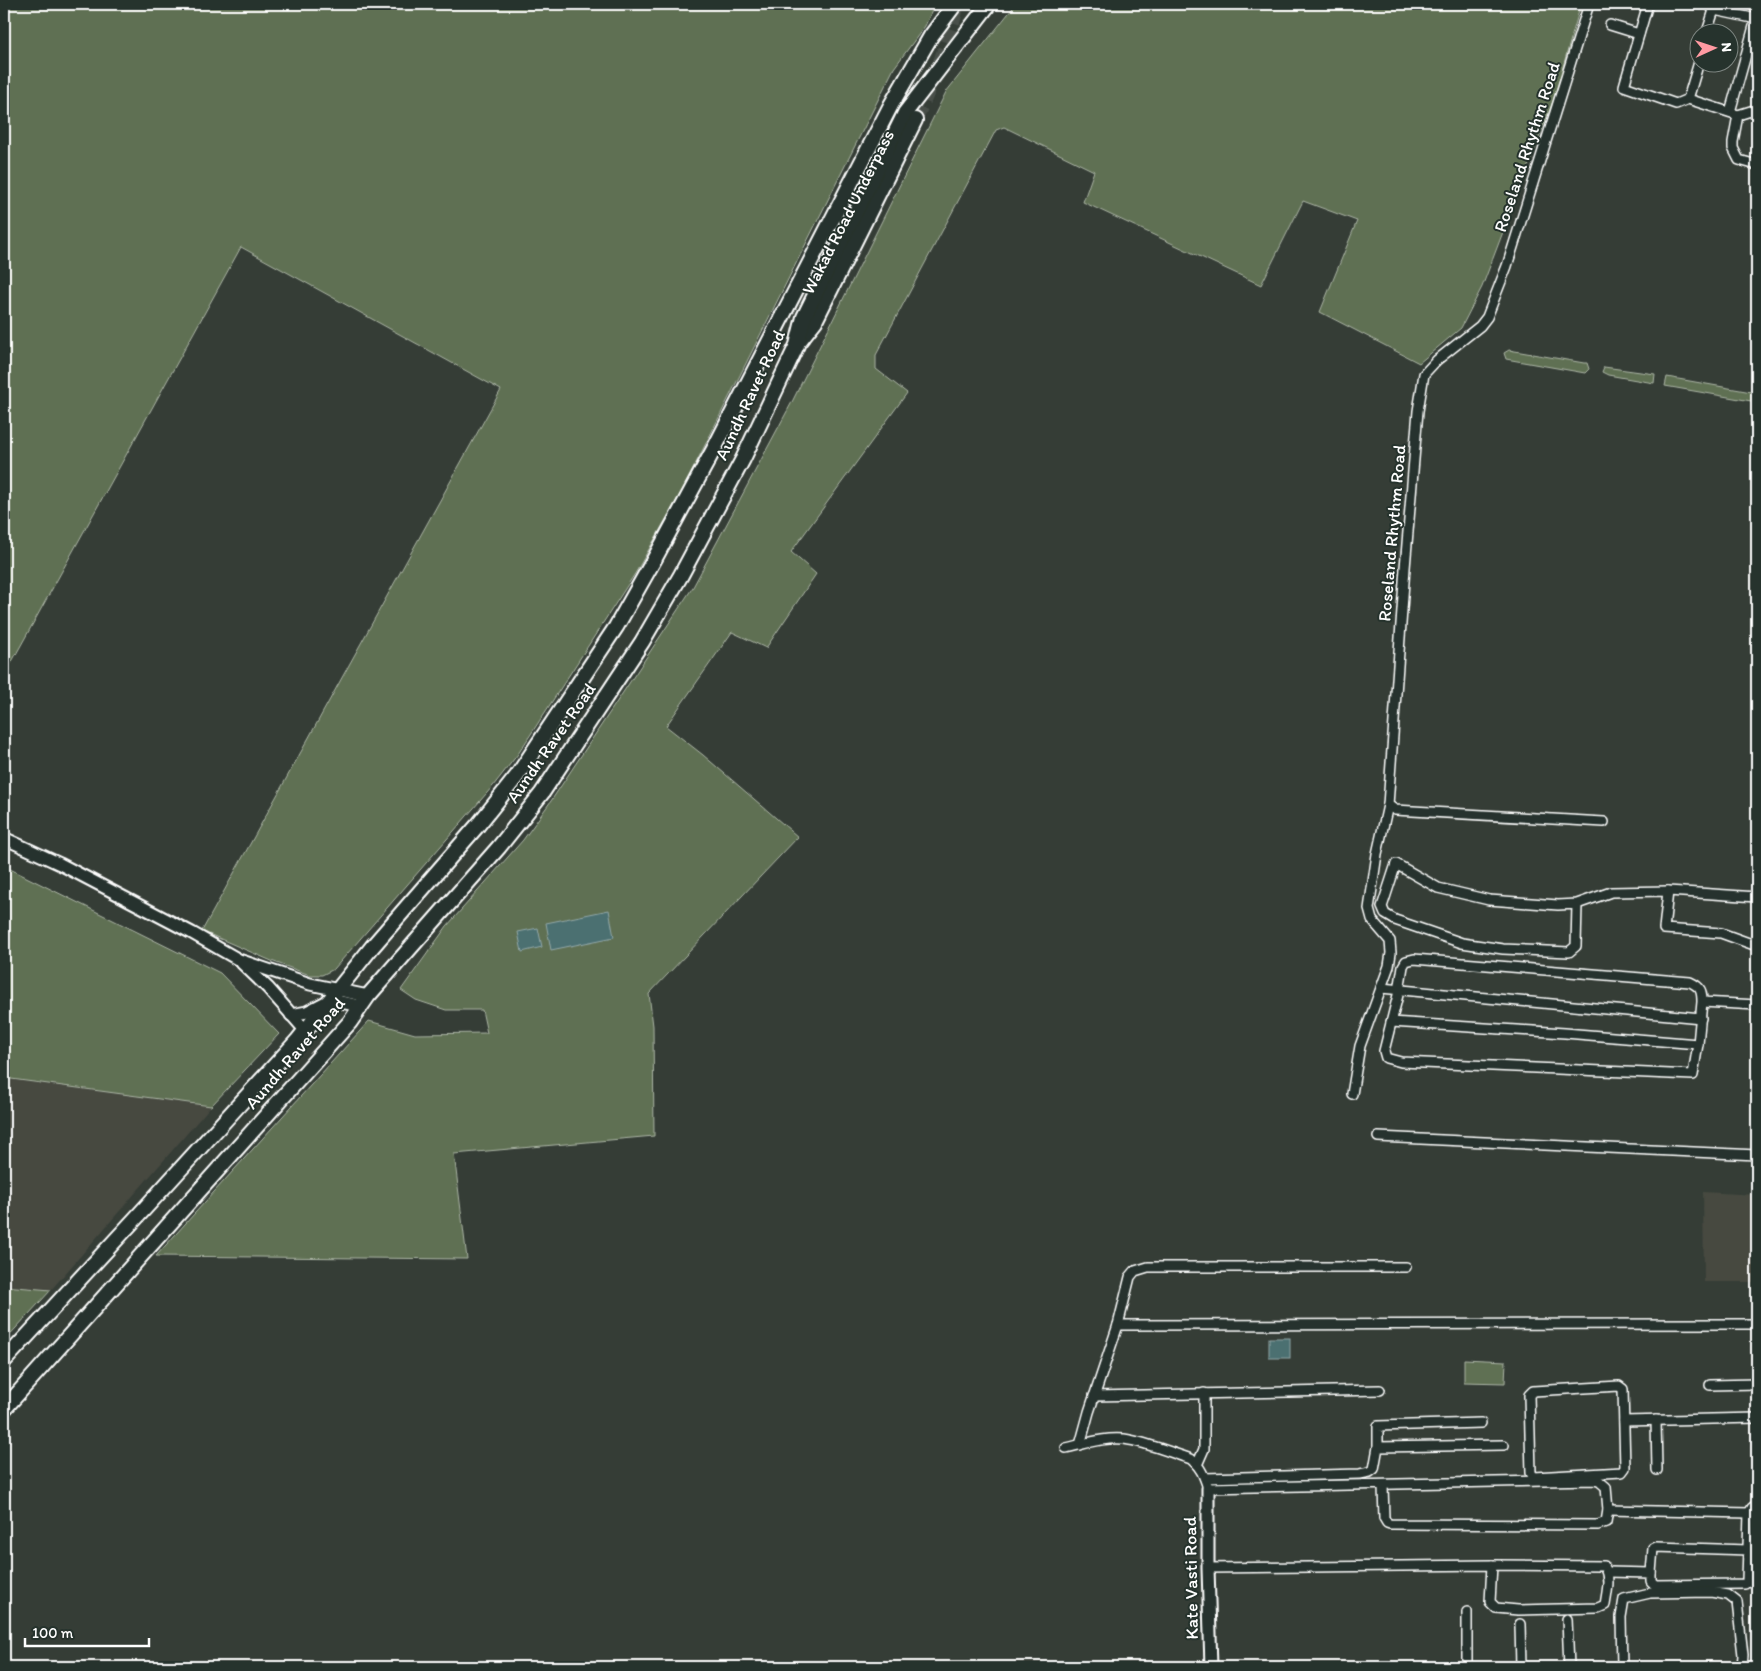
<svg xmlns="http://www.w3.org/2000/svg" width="1761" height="1671" viewBox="0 0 1761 1671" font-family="Itim,sans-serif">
	<rect width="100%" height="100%" fill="#353d36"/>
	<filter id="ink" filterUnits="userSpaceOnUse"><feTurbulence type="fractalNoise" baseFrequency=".02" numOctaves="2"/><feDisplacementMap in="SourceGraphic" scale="10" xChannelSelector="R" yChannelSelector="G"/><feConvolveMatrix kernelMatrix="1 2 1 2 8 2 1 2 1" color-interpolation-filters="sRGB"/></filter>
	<g filter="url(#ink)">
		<g fill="#464940">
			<polygon points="4,1078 211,1106 51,1290 4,1286"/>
			<polygon points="1703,1192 1757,1195 1757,1282 1704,1282"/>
		</g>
		<g fill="#5e6f52" stroke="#aeb7a8">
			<polygon points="4,4 935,4 925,26 894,68 682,491 636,572 518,754 493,786 334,969 322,975 310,975 274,962 202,931 501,390 241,247 4,676"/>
			<polygon points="1016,4 1581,4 1553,101 1482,287 1461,328 1419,363 1320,312 1357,221 1303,201 1261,285 1083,202 1094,171 1004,127 996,130 876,355 876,369 907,393 791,552 816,574 766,648 732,632 666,726 703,755 798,837 649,994 653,1026 654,1136 454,1154 467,1259 156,1256 369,1021 415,1034 487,1033 482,1010 446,1010 416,1000 401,990 447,926 523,840 551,801 693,587 792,402 946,92"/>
			<polygon points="1509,350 1584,363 1587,363 1589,369 1585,373 1506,359 1504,353"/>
			<polygon points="1604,367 1655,374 1654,383 1608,375 1602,372"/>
			<polygon points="1667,377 1757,393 1757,402 1665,386"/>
			<polygon points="4,866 220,973 279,1034 211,1106 4,1078"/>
			<polygon points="4,1286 51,1290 4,1341"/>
			<polygon points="1464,1359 1506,1361 1505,1383 1464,1382"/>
		</g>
		<g fill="#4b6f71" stroke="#93a9aa">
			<polygon points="609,910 614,937 551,950 546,923"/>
			<polygon points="538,928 542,947 522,952 518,932"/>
			<rect x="1269" y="1338" width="21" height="20"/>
		</g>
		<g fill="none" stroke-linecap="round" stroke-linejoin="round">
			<path stroke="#49504a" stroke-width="14" stroke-dasharray="14 7" stroke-linecap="butt" d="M 915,120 C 934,81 947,46 958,4"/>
			<g stroke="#fff" stroke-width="12">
				<g id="street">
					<polyline points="1648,4 1624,86 1676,104 1688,99 1738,115 1757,109"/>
					<polyline points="1708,4 1714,10 1757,19"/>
					<polyline points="1610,25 1639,34"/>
					<polyline points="1707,32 1714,10"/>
					<polyline points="1688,99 1699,62"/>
					<polyline points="1730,112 1756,19"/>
					<polyline points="1738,115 1733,142 1733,148 1739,160 1757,165"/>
					<polyline points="1388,805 1395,810 1604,822"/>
					<polyline points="1668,891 1664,929 1721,933 1757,946"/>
					<polyline points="1577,904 1576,946 1569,952 1503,949 1462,943 1395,920 1385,914 1382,907 1396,864 1438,888 1489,900 1558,905 1577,904 1611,892 1668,891 1757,897"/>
					<polyline points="1381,988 1701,1018"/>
					<path d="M 1702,1002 C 1702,991 1701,987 1690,982 L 1414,959 L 1406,961 L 1403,966 L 1399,991 L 1384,1051 L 1386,1058 L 1401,1062 L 1693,1075 L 1698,1044 L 1702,1002 L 1757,1005"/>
					<polyline points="1391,1022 1565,1033 1698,1044"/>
					<polyline points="1352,1094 1360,1046 1389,966 1391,953 1390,941 1372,920 1369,909 1377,854 1388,805 1405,568 1418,411 1424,374 1437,360 1480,326 1487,317 1507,266 1589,4"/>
					<polyline points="1378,1137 1757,1155"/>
					<polyline points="1118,1325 1757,1324"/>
					<polyline points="1710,1385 1757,1384"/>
					<polygon points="1619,1386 1623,1389 1625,1468 1622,1472 1534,1477 1531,1473 1529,1395 1533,1391"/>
					<polyline points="1094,1396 1380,1390"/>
					<polyline points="1656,1420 1657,1470"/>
					<polyline points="1624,1421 1757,1418"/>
					<polyline points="1080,1445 1089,1412 1118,1325 1130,1277 1135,1271 1148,1267 1406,1267"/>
					<polyline points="1378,1447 1378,1426 1481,1423"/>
					<path d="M 1066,1448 C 1085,1444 1104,1437 1124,1439 C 1146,1442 1169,1452 1191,1459 C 1201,1467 1204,1476 1208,1488 L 1594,1480 L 1599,1481 L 1606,1487 L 1608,1510 L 1606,1522 L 1598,1525 L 1390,1524 L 1387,1523 L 1384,1518 L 1383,1486"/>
					<polyline points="1197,1465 1204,1449 1204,1393"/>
					<polyline points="1205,1478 1360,1474 1370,1472 1374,1469 1378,1447 1504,1445"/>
					<polyline points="1608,1510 1749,1513"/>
					<path d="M 1208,1568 L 1492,1565 L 1604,1566 C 1611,1579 1607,1591 1605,1605 L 1598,1608 L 1518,1610 L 1496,1608 L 1490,1602 L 1492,1565"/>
					<polyline points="1608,1572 1651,1573 1651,1581 1655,1585 1745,1584 1747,1581 1749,1513 1752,1508 1757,1504"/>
					<polyline points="1651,1573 1653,1548 1656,1547 1748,1550"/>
					<polyline points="1567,1619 1569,1667"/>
					<polyline points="1520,1624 1521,1667"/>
					<polyline points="1467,1667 1467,1612"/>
					<polyline points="1622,1667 1621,1617 1624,1599 1650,1593 1711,1592 1728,1595 1737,1602 1743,1655 1742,1667"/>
				</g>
			</g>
			<g stroke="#fff" stroke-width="15">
				<g id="secondary">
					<polyline points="4,838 60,864 192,933 239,960 310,984 368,996"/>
					<polyline points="242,963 268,988 305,1030"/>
					<polyline points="291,1015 307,1012 330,1000 361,1006"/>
					<polyline points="1208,1488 1208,1568 1211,1667"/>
				</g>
			</g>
			<g stroke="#fff" stroke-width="18">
				<g id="primary">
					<polyline points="800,340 815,321 915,120"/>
					<polyline points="4,1361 136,1218 297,1041 372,947 478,825 517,776 616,627 655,558 715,447 891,105 931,36 955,4"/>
					<polyline points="4,1409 350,1022 368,996 499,847 542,793 642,642 681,575 743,459 797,345 804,317 905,113 989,4"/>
				</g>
			</g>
			<use href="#street" stroke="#26332d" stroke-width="9"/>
			<use href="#secondary" stroke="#26332d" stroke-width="11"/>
			<use href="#primary" stroke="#26332d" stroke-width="14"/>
		</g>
	</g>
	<g text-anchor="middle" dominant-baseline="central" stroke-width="4" stroke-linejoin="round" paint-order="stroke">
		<g font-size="18" fill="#fff" stroke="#26332d">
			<text transform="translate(1527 147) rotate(-72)">Roseland Rhythm Road</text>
			<text transform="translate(848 212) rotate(-63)">Wakad Road Underpass</text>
			<text transform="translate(750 395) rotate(-65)">Aundh Ravet Road</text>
			<text transform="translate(1392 533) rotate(-85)">Roseland Rhythm Road</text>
			<text transform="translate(551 743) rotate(-55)">Aundh Ravet Road</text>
			<text transform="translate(295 1053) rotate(-49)">Aundh Ravet Road</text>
			<text transform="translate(1191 1578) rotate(-91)">Kate Vasti Road</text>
		</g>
	</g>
	<rect width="1761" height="1671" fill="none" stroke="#26332d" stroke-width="20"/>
	<rect x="10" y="10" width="1741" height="1651" fill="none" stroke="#fff" stroke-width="2" filter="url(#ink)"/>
	<g transform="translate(1714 48) rotate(87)"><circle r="24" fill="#26332d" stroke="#7d8581"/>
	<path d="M0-4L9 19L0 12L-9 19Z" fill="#ff9aa2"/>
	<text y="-8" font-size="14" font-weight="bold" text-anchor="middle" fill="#ffffff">N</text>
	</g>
	<path d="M25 1638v8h124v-8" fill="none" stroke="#ffffff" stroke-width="2.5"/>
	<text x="32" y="1638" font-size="15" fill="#ffffff" stroke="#26332d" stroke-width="4" paint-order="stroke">100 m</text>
</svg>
